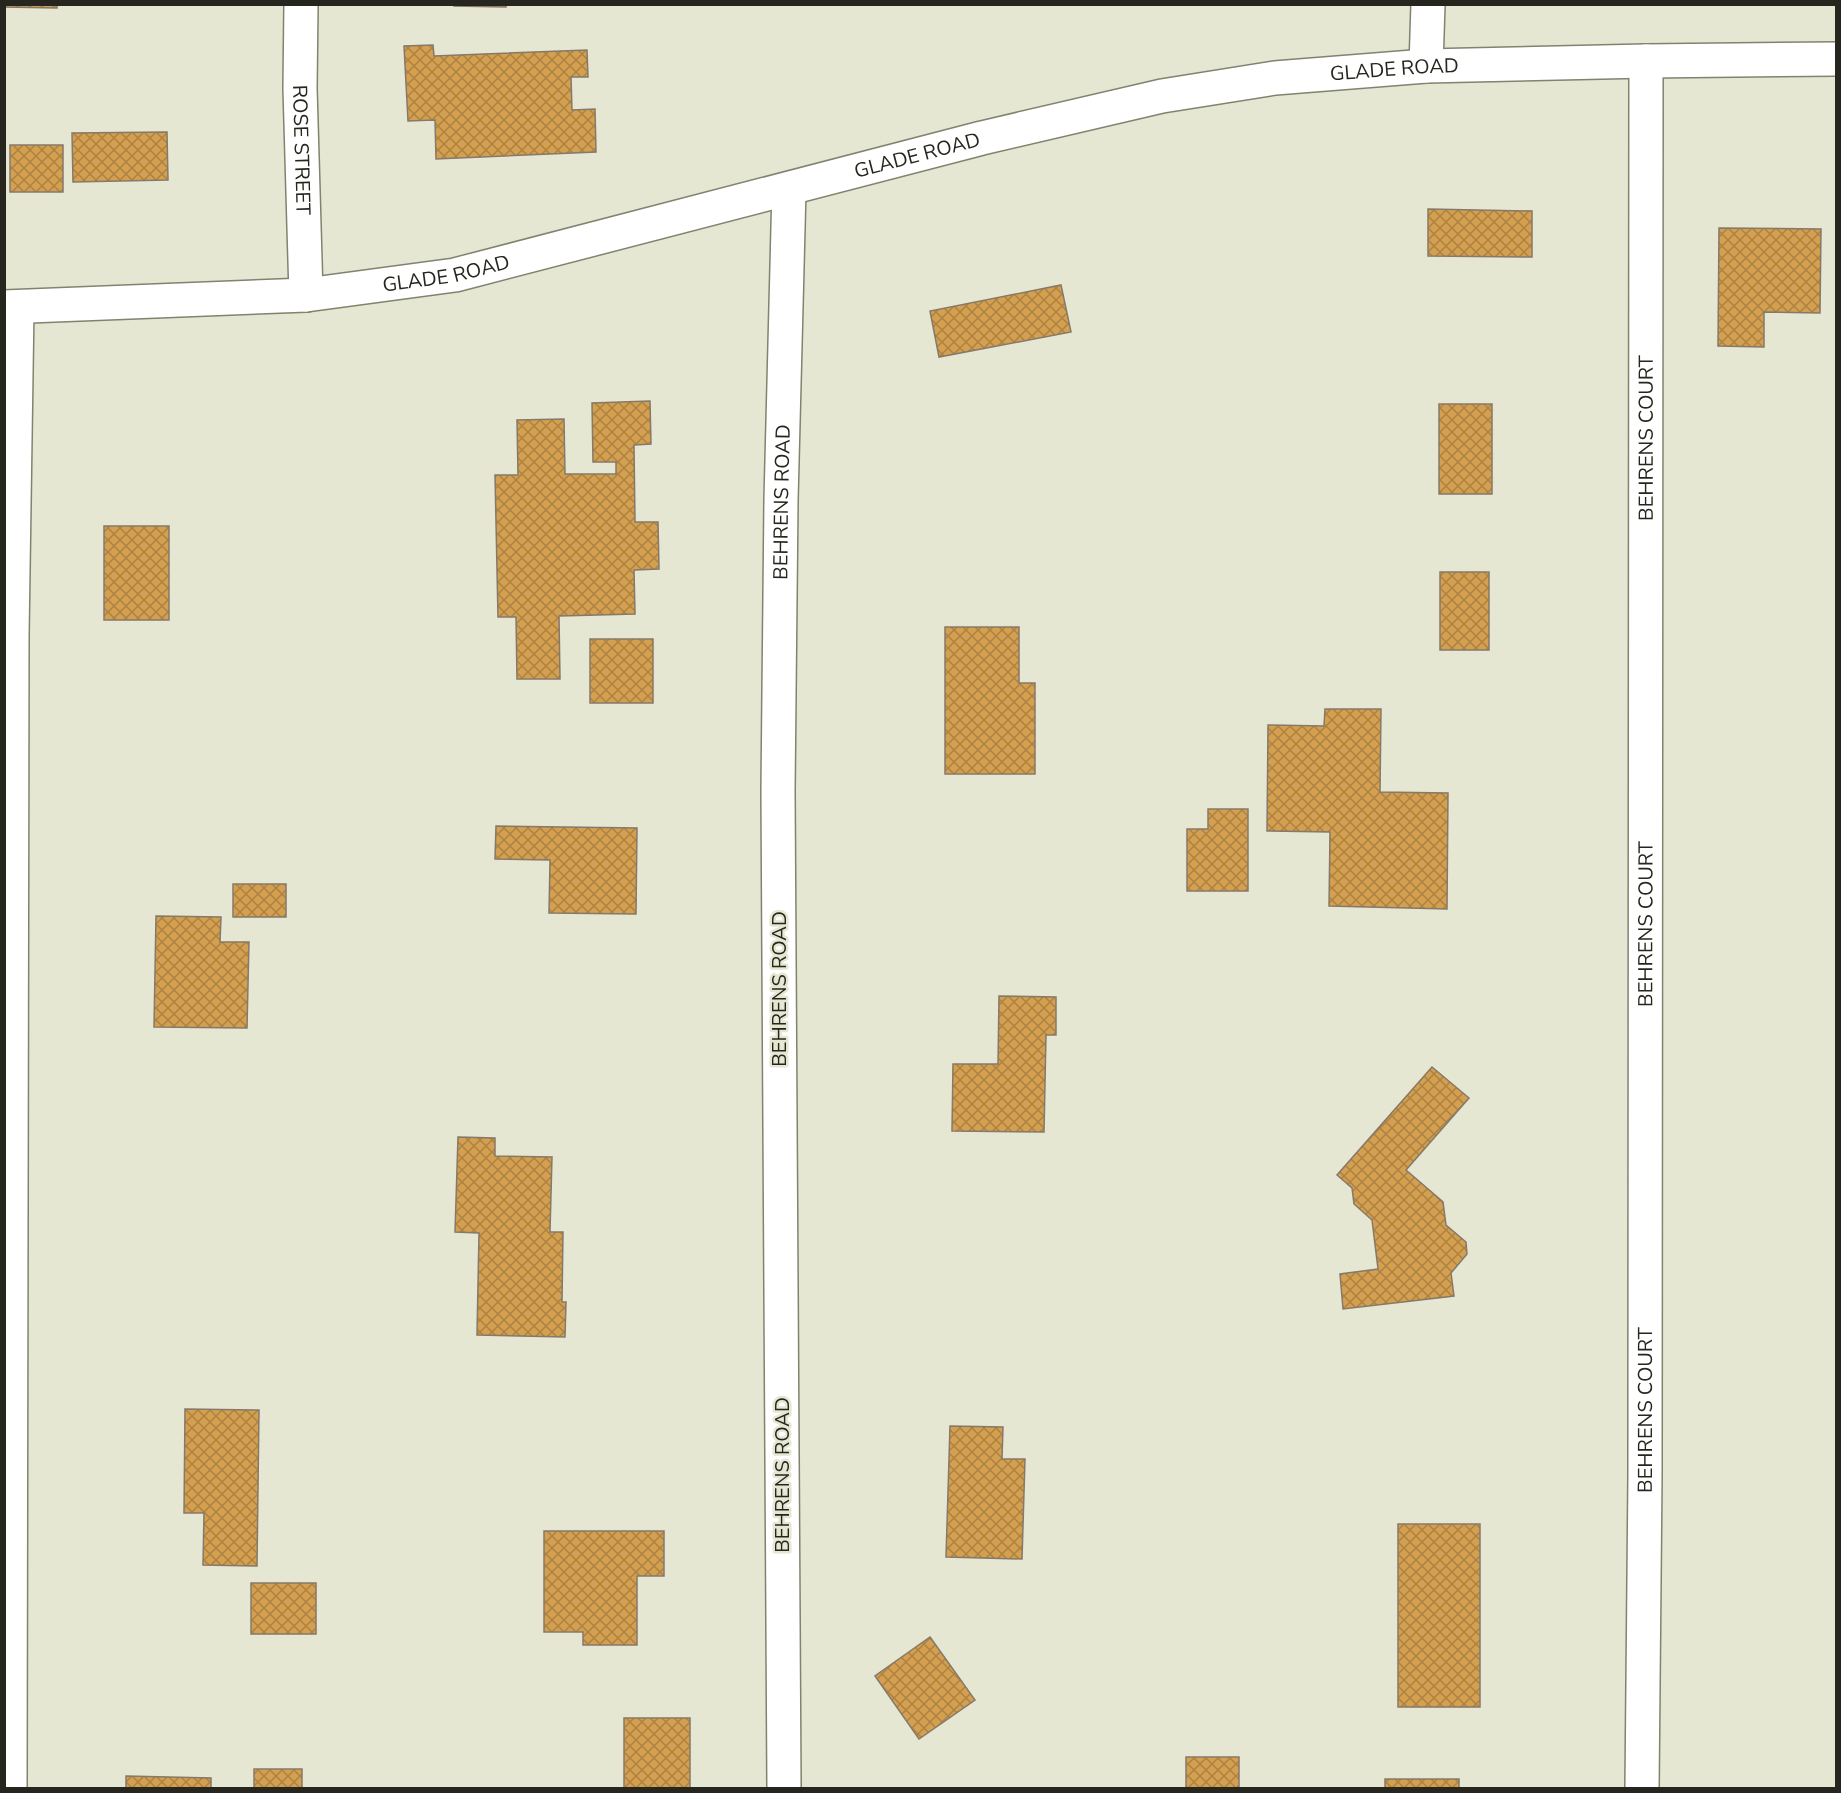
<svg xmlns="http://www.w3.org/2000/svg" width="1841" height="1793" viewBox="0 0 1841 1793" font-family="'Nunito Sans',sans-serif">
	<defs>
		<pattern id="building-cross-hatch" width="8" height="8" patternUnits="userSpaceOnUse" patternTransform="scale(1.5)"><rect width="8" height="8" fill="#d4a050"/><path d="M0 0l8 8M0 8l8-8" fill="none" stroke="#ac8242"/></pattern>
	</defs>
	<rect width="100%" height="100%" fill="#e5e7d2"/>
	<g fill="url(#building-cross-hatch)" stroke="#857969" stroke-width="1.5">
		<polygon points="4,4 57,4 57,8 4,7"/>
		<polygon points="454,4 506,4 506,7 454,6"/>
		<polygon points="433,45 434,56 587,50 588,77 571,77 572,110 595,109 596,152 436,159 435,120 408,121 404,46"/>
		<polygon points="167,132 168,180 73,182 72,133"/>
		<rect x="10" y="145" width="53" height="47"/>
		<polygon points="1428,209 1532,211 1532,257 1428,256"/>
		<polygon points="1719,228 1821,229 1820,313 1764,312 1764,347 1718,346"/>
		<polygon points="1061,285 1071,332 939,357 930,311"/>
		<polygon points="650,401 651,444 634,445 635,522 658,522 659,569 634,570 635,614 559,616 560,679 517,679 516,617 498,617 495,475 518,475 517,420 564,419 565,474 616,474 616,462 593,462 592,403"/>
		<rect x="1439" y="404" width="53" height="90"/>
		<rect x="104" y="526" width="65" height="94"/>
		<rect x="1440" y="572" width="49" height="78"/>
		<polygon points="945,627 1019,627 1019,683 1035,683 1035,774 945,774"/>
		<rect x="590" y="639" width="63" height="64"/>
		<polygon points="1325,709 1381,709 1380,792 1448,793 1447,909 1329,906 1330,832 1267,831 1268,725 1324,726"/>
		<polygon points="1208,809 1248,809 1248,891 1187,891 1187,829 1208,829"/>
		<polygon points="496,826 637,828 636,914 549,913 550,860 495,859"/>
		<rect x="233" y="884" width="53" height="33"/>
		<polygon points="156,916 221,917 220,942 249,942 247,1028 154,1027"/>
		<polygon points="999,996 1056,997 1056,1035 1046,1035 1044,1132 952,1131 953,1064 998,1064"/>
		<polygon points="1432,1067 1469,1098 1406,1170 1443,1202 1446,1225 1466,1242 1467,1254 1451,1273 1454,1296 1343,1309 1340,1274 1378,1269 1372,1220 1354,1204 1352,1188 1337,1175"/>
		<polygon points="458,1137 495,1138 495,1156 552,1157 550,1232 563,1232 562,1302 566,1302 565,1337 477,1335 479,1233 455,1232"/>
		<polygon points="185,1409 259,1410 257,1566 203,1565 204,1513 184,1513"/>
		<polygon points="950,1426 1003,1427 1002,1459 1025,1459 1022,1559 946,1557"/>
		<rect x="1398" y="1524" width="82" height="183"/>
		<polygon points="544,1531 664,1531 664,1576 637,1576 637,1645 583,1645 583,1632 544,1632"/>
		<rect x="251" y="1583" width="65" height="51"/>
		<polygon points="930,1637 975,1700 919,1739 875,1676"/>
		<rect x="624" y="1718" width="66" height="70"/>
		<rect x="1186" y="1757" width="53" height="31"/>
		<rect x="254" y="1769" width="48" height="19"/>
		<polygon points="126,1776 211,1778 211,1788 126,1788"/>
		<rect x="1385" y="1779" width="74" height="9"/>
	</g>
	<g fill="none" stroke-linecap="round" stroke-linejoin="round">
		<g stroke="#81836f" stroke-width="36">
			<g id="minor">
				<path id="s1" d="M 301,4 L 300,88 L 306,295"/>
				<polyline points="1426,66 1428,4"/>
				<polyline points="10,1788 12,635 17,307"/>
				<path id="s2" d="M 784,1788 L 778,791 L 781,500 L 789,189"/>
				<path id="s3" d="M 1642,1788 L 1645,1475 L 1646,61"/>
			</g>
		</g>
		<g stroke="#81836f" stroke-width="36">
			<g id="major">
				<path id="s4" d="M 4,307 L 306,295 L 455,275 L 982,138 L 1162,96 L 1275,78 L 1426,66 L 1646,61 L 1836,59"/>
			</g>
		</g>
		<use href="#minor" stroke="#fff" stroke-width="33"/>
		<use href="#major" stroke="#fff" stroke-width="33"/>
	</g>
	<g text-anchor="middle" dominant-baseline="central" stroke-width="5" stroke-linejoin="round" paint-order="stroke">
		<g font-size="20" fill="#26261e" stroke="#e5e7d2">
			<text stroke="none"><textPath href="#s4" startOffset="1416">GLADE ROAD</textPath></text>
			<text stroke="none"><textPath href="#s1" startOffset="146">ROSE STREET</textPath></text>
			<text stroke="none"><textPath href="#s4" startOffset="930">GLADE ROAD</textPath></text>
			<text stroke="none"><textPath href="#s4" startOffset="444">GLADE ROAD</textPath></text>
			<text stroke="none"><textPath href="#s3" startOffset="1350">BEHRENS COURT</textPath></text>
			<text stroke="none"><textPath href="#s2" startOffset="1286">BEHRENS ROAD</textPath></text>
			<text stroke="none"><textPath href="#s3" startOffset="864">BEHRENS COURT</textPath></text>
			<text transform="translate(779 989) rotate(-90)">BEHRENS ROAD</text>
			<text stroke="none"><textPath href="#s3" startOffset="378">BEHRENS COURT</textPath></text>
			<text transform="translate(782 1475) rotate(-90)">BEHRENS ROAD</text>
		</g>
	</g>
	<rect width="1841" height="1793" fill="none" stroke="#26261e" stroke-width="12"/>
</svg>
